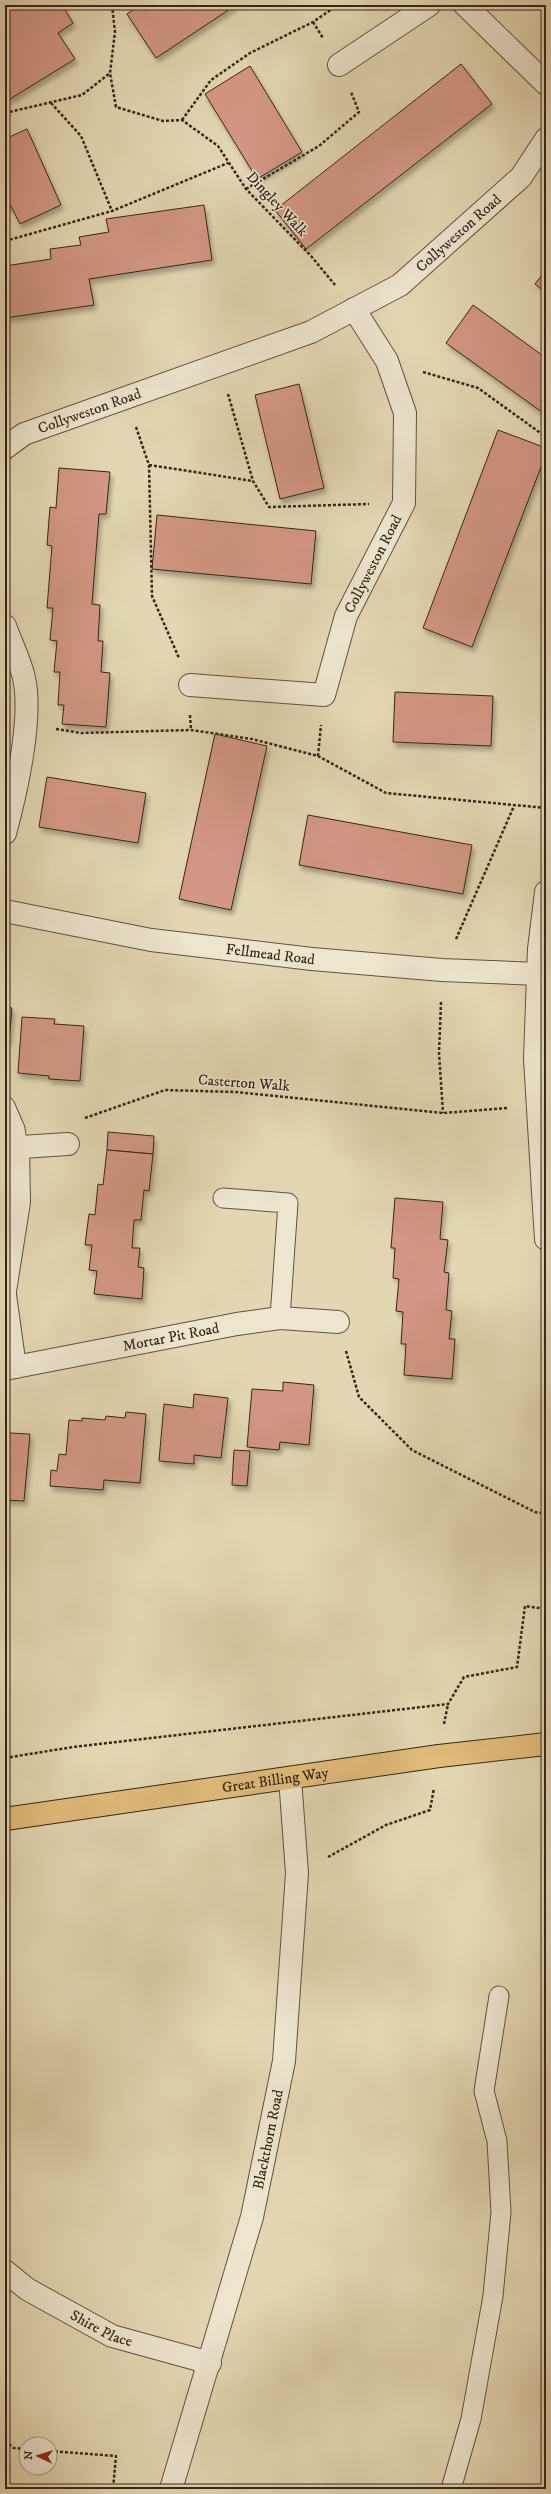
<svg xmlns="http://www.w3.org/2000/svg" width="551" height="2494" viewBox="0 0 551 2494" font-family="'IM FELL DW Pica',serif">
	<defs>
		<filter id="shadow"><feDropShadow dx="2.5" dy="4.5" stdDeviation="2" flood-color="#0004"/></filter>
	</defs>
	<rect width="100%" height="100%" fill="#e3d7b3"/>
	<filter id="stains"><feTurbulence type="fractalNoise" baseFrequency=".005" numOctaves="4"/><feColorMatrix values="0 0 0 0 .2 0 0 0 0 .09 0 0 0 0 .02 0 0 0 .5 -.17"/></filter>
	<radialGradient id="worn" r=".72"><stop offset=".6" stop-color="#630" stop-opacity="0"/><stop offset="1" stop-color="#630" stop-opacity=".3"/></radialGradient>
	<g fill="#d39785" stroke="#342718" filter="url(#shadow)">
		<polygon points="5,5 62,5 73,23 58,33 75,59 5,102"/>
		<polygon points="140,5 236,5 156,58 127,14"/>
		<polygon points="461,64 492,104 306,249 275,210"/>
		<polygon points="250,66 302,152 257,179 205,94"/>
		<polygon points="27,129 61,205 20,224 11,206 5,209 5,139"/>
		<polygon points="204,205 212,260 89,279 94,305 5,318 5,266 51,259 50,249 81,245 79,237 109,232 106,219"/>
		<polygon points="546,270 546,293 535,284"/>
		<polygon points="473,305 546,358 546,415 446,343"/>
		<polygon points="299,384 324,488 280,499 255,395"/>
		<polygon points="498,430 546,448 546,454 472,647 423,628"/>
		<polygon points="59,468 110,472 106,514 99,514 92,604 100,605 98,641 103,641 101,672 110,673 106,727 62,724 64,705 58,705 60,672 54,672 57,641 50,640 53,608 47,608 52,546 47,545 50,507 56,508"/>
		<polygon points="157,515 316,531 311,584 152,569"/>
		<polygon points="395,692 493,696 491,746 393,742"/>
		<polygon points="215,734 267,746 231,910 179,899"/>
		<polygon points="47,777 146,793 138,843 39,827"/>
		<polygon points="308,815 472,845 463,894 299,865"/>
		<polygon points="5,1007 12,1008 9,1041 5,1041"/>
		<polygon points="22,1017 55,1019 54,1024 84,1026 80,1081 49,1079 49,1076 18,1073"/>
		<polygon points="108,1132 154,1136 153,1154 107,1150"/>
		<polygon points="107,1150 153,1154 149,1191 144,1190 141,1220 134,1220 132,1248 140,1248 138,1267 144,1268 142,1299 94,1294 97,1271 89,1270 92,1245 85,1245 89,1214 95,1215 98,1184 103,1185"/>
		<polygon points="395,1198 443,1202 440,1239 448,1240 444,1272 449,1273 446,1310 452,1311 449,1339 455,1339 452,1379 404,1375 406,1344 401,1344 403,1312 396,1311 399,1279 393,1278 395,1248 391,1248"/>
		<polygon points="283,1382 314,1385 309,1445 280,1442 279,1450 247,1447 252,1389 283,1391"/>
		<polygon points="194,1394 228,1398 221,1458 194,1455 194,1464 159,1461 164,1404 193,1408"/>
		<polygon points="126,1412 146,1414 140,1483 104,1480 103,1490 50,1486 51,1470 57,1471 59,1454 66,1455 69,1420 82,1421 82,1418 105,1420 106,1416 125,1418"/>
		<polygon points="9,1433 30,1434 24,1501 5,1500 5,1435 9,1435"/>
		<polygon points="234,1450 250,1451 247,1486 232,1485"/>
	</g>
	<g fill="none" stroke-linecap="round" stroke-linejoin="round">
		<g stroke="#60533f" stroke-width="21">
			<g id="service">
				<polyline points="5,1106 15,1129 18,1148"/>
				<polyline points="223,1198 288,1203 280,1318"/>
				<polyline points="451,2489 471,2419 493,2296 501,2212 497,2141 484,2091 499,1996"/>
			</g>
		</g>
		<g stroke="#60533f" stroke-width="24">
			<g id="minor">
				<polyline points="465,5 546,84"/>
				<polyline points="339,65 429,5"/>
				<path id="s1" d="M 5,448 L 24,434 L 311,332 L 400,285 L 521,177 L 546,139"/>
				<path d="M 5,626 C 11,643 20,660 24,678 C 33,718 16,793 5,833"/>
				<path id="s2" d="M 190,685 L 324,695 L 346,616 L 404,503 L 405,413 L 387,361 L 354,309"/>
				<path id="s3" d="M 5,911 L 151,940 L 312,959 L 442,970 L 538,974"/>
				<polyline points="5,1148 68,1144"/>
				<polyline points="5,1291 19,1202 18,1148"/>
				<polyline points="5,1295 15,1367"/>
				<path id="s4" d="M 5,1369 L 237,1324 L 280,1318 L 338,1322"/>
				<path id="s5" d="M 5,2271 L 27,2289 L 112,2336 L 210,2363"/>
			</g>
		</g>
		<g stroke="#60533f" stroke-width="24">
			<g id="tertiary">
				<polyline points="535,1059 539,949 546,892"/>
				<polyline points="544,1208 546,1239"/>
				<path id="s6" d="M 171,2489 L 252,2217 L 284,2061 L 297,1873 L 290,1778"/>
			</g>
		</g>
		<g stroke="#342718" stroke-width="24">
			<g id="primary">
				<path id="s7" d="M 5,1819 L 439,1756 L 546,1744"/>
			</g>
		</g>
		<g stroke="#342718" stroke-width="2.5" stroke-dasharray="3 2" stroke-linecap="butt">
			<polyline points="112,5 115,32 110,73 116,107 163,121 182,120 218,146 246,189 311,256 335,285"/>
			<polyline points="313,22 323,38"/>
			<polyline points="51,103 81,136 112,211"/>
			<polyline points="5,113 82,95 110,73"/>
			<polyline points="182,120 211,80 250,53 313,22 338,5"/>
			<polyline points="246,189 319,146 359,112 351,92"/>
			<polyline points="5,241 112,211 228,163"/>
			<polyline points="423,372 478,388 546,437"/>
			<polyline points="228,394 253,481 269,507 369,504"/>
			<polyline points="136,427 149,465 152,596 179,658"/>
			<polyline points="149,465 253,481"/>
			<polyline points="190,715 191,730"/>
			<polyline points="56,729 81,733 191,730 252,739 318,756 386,793 546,808"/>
			<polyline points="318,756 321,725"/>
			<polyline points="456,939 514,806"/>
			<polyline points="441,1002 439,1053 443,1113"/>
			<polyline points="85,1118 165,1090 235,1092 443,1113 508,1108"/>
			<polyline points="346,1351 359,1397 412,1450 535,1512 546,1514"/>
			<polyline points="444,1724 448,1704"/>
			<polyline points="5,1758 73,1747 448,1704 464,1677 517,1667 525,1606 546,1609"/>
			<polyline points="328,1857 386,1825 430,1810 434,1788"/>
			<polyline points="5,2441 14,2448 26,2449"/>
			<polyline points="50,2451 116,2456 113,2489"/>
		</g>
		<use href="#service" stroke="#ede5ce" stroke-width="19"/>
		<use href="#minor" stroke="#ede5ce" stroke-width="22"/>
		<use href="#tertiary" stroke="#ede5ce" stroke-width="22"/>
		<use href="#primary" stroke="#e2bc7a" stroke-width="22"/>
		<g stroke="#60533f" stroke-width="24" stroke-linecap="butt">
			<polyline id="tertiary-bridge" points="535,1059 544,1208"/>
		</g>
		<use href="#tertiary-bridge" stroke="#ede5ce" stroke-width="22"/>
	</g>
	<g text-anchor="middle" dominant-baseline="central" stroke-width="3" stroke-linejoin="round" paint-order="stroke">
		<g font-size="15" fill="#342718" stroke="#ede5ce">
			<text transform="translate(277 204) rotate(47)">Dingley Walk</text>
			<text stroke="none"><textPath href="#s1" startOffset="507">Collyweston Road</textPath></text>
			<text stroke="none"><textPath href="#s1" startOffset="93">Collyweston Road</textPath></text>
			<text stroke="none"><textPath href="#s2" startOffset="275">Collyweston Road</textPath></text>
			<text stroke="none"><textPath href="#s3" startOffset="269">Fellmead Road</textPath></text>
			<text transform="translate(244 1083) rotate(4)">Casterton Walk</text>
			<text stroke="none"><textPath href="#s4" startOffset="169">Mortar Pit Road</textPath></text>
			<text stroke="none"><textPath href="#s7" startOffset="273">Great Billing Way</textPath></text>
			<text stroke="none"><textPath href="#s6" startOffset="363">Blackthorn Road</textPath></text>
			<text stroke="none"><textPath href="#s5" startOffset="113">Shire Place</textPath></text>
		</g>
	</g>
	<rect width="551" height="2494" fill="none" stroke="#e3d7b3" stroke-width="20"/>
	<rect x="6" y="6" width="539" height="2482" fill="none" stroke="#342718" stroke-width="2"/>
	<rect x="10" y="10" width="531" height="2474" fill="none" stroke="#342718"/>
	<g transform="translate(38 2456) rotate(274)"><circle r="19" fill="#ede5ce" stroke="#a39985"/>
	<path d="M0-3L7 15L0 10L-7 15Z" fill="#8f2418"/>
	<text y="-6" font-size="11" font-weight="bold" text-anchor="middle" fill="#342718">N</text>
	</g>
	<rect width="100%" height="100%" filter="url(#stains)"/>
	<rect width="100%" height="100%" fill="url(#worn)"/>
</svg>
